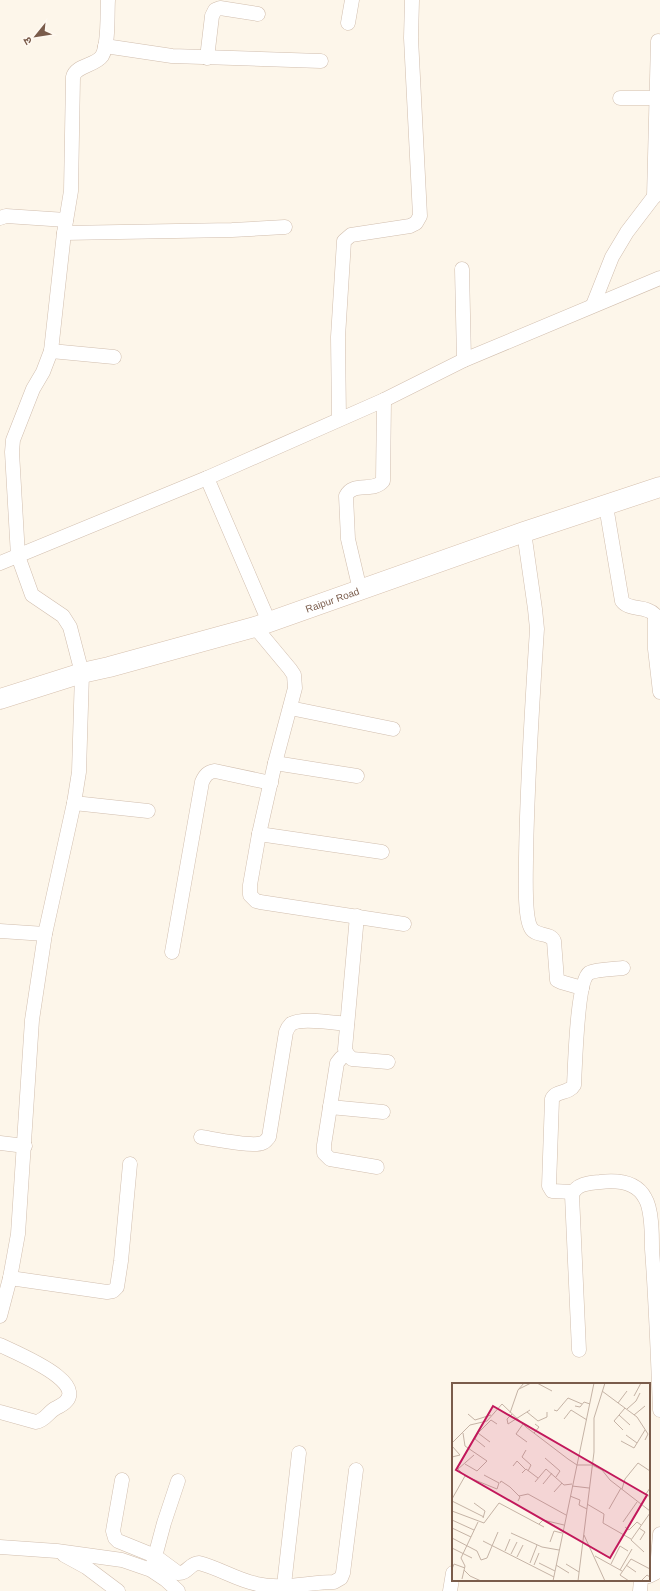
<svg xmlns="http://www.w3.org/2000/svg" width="660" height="1591" viewBox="0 0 660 1591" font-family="Helvetica,'Noto Sans Devanagari',sans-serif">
	<rect width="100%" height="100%" fill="#fdf6ea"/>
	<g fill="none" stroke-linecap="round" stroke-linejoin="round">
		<g stroke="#d1beae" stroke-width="15">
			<g id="street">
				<polyline points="348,23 352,0"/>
				<polyline points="105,46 172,56 321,61"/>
				<polyline points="207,58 212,16 215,10 220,8 258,14"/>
				<polyline points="620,98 655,98"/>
				<polyline points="654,197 658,41"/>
				<polyline points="0,218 6,216 66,220"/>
				<polyline points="64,233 232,230 285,227"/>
				<polyline points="462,269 464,360"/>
				<polyline points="593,305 612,257 627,232 659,190"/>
				<polyline points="51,351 114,357"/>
				<polyline points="339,419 338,337 344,241 351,235 410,226 416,223 420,216 411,38 412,0"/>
				<polyline points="207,478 269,622"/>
				<path d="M 606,506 L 622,601 C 629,611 647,605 655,615 L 655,649 L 660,692"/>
				<path d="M 524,532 L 535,609 L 537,629 C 532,706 527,782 526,859 C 526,873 524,917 531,928 C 536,937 550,932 554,941 L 557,980 L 561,982 L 582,988"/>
				<polyline points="0,563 207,478 384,400 464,360 660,278"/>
				<path d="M 360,590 L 348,539 L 346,496 C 353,481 373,493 383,481 L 384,400"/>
				<polyline points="255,627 290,669 294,675 295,688 275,763 259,834 250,885 250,895 256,901 260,902 404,924"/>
				<polyline points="290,708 393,729"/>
				<polyline points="275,763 357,776"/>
				<polyline points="74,803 148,811"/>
				<polyline points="259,834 382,852"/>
				<polyline points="357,916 345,1049 347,1054 352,1059 388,1062"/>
				<polyline points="0,931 45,934"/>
				<path d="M 172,952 L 202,782 C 205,775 208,772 215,771 L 271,783"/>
				<polyline points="347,1054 341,1058 337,1063 324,1145 324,1153 330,1159 377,1167"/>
				<polyline points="330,1107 383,1112"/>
				<path d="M 201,1137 C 214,1139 252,1147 262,1143 C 266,1142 267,1139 269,1137 L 286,1032 C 287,1029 289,1026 291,1024 C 301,1017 335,1023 347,1024"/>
				<polyline points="0,1143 25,1146"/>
				<path d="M 573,1192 L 552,1191 L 549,1186 L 552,1099 C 556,1090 569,1094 574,1085 C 575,1068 577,981 589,973 C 596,969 615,969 623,968"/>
				<polyline points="10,1278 107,1292 113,1291 117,1287 121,1261 130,1164"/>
				<path d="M 0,1316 L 10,1278 L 18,1234 L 32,1020 L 45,934 L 74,803 L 79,772 L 82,673 L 70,627 L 63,616 L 32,595 L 18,556 L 12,452 L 13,440 L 33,389 L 43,372 L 51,351 L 64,233 L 71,191 L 73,77 C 76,65 95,66 102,56 C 109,44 107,15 108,0"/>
				<path d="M 0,1345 C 16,1353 102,1387 56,1408 C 48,1412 46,1420 36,1422 L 0,1412"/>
				<path d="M 579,1350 L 572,1195 C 576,1184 588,1183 600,1182 C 617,1180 636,1181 645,1198 C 652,1209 652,1235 652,1249 C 656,1302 658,1356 660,1410"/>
				<path d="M 122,1480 L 113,1531 L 115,1538 L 118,1541 L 155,1556 L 178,1573 C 187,1574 190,1563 199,1563 C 219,1568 237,1580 257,1584 C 282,1590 309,1582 334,1582 L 341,1578 L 343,1573 L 356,1470"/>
				<polyline points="0,1547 57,1551 122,1560 151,1570 166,1580 178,1591"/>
				<polyline points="64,1555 86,1567 118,1591"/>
				<polyline points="153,1564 164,1523 178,1481"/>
				<polyline points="649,1576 655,1573 657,1569 660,1534"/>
				<polyline points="284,1585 299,1453"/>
				<polyline points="450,1591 453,1573"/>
				<polyline points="640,1591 641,1580"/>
			</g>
		</g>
		<g stroke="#d6c0ae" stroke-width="21">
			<g id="secondary">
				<path id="s1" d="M 0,699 L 82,673 L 109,667 L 255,627 L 524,532 L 660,487"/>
			</g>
		</g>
		<use href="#street" stroke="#fff" stroke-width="14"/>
		<use href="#secondary" stroke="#fff" stroke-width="20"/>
	</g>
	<g text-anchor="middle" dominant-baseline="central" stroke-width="3" stroke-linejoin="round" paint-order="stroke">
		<g font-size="10" fill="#7a5c4b" stroke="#fff9f1">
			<text stroke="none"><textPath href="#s1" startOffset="347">Raipur Road</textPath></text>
		</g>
	</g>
	<g transform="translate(452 1383)">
		<rect width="198" height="198" fill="#fdf6ea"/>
		<path fill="none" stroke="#c5b3a5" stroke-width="1" d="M 85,0 L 100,8M 67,6 L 79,0M 150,8 L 185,34 L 196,51 L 193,57M 182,13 L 189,0M 166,20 L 175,8M 123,23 L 128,24 L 132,19 L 138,21M 175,26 L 184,18 L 188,10M 102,27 L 105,28 L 116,15 L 130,21M 75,29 L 86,38 L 95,34 L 95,29M 58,30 L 66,7 L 72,0M 16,31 L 23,37 L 39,32M 60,31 L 55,36 L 56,41 L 78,27M 167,32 L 178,42M 182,32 L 193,23M 112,36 L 119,27 L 135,37M 71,41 L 64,51 L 75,59M 171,47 L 162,38 L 173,25M 11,50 L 13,63 L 35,78 L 25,88 L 13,81M 26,50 L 38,59M 82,50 L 87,44 L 83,41M 174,52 L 185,60M 169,58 L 182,65 L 193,47M 0,60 L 18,42 L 35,38 L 50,21 L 74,44 L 116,76 L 125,82 L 140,82 L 150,87 L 158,97 L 198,128M 0,63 L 8,72 L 0,74M 33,64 L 23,56 L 26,50 L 39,37 L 45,41M 74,67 L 70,74 L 79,82 L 76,88M 93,75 L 108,88 L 104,94M 61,83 L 65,78 L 73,86M 70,90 L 74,86 L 86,95M 13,93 L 6,86 L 22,72M 83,99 L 94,86 L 112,102 L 120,101M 48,100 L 49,98 L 58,104 L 68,114 L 66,118M 91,101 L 100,90M 120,103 L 137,105M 198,105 L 194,111 L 198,114M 170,106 L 173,96 L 186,80 L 198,88M 102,109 L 110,100M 67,113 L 76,111 L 114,132M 118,113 L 128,117 L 127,122 L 135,126M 0,116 L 13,93 L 45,106 L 47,100 L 32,92M 0,118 L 32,134M 22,120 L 33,128 L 31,135M 135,121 L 152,131 L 151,140 L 179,156M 157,126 L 169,105M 0,128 L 32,140 L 47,120 L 92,144M 0,137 L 22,147M 171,139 L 185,119M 87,141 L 91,137 L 112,142M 173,144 L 177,147 L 185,139 L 189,142M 0,145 L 19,154M 187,145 L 193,149 L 188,157M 59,150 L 90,164 L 107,167M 132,152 L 153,198M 0,155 L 25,168 L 29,177 L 35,175 L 40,163M 31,158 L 102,194M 98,159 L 102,148 L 110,150M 40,163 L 46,149M 139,164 L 154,173M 0,165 L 20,175M 53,168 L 58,156M 192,169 L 179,157 L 198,130M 59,171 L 65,159M 143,173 L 170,188M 65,174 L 71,162M 78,180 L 85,162M 87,180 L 103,188M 114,181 L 127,189M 159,181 L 168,163 L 176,168M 82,182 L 87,170M 104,182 L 117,190M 174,182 L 184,189M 0,186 L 2,181 L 13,185M 12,187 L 18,193 L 29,198M 168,187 L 180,166M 10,196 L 13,183 L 9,175 L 26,139M 101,198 L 142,0M 126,198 L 142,69 L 142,35 L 153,0M 177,198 L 168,192 L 179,176 L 198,186M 189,198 L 195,192 L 198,194"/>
		<path fill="#c2185b" fill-opacity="0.15" stroke="#c2185b" stroke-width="2" d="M 41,23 L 195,112 L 158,175 L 4,87 Z"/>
		<rect width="198" height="198" fill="none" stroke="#7a5c4b" stroke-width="2"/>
	</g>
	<g transform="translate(36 36) rotate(240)" stroke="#fff9f1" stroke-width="3" paint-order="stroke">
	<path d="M0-3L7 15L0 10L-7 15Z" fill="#7a5c4b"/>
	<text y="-6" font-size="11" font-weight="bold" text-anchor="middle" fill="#7a5c4b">उ</text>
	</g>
</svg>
